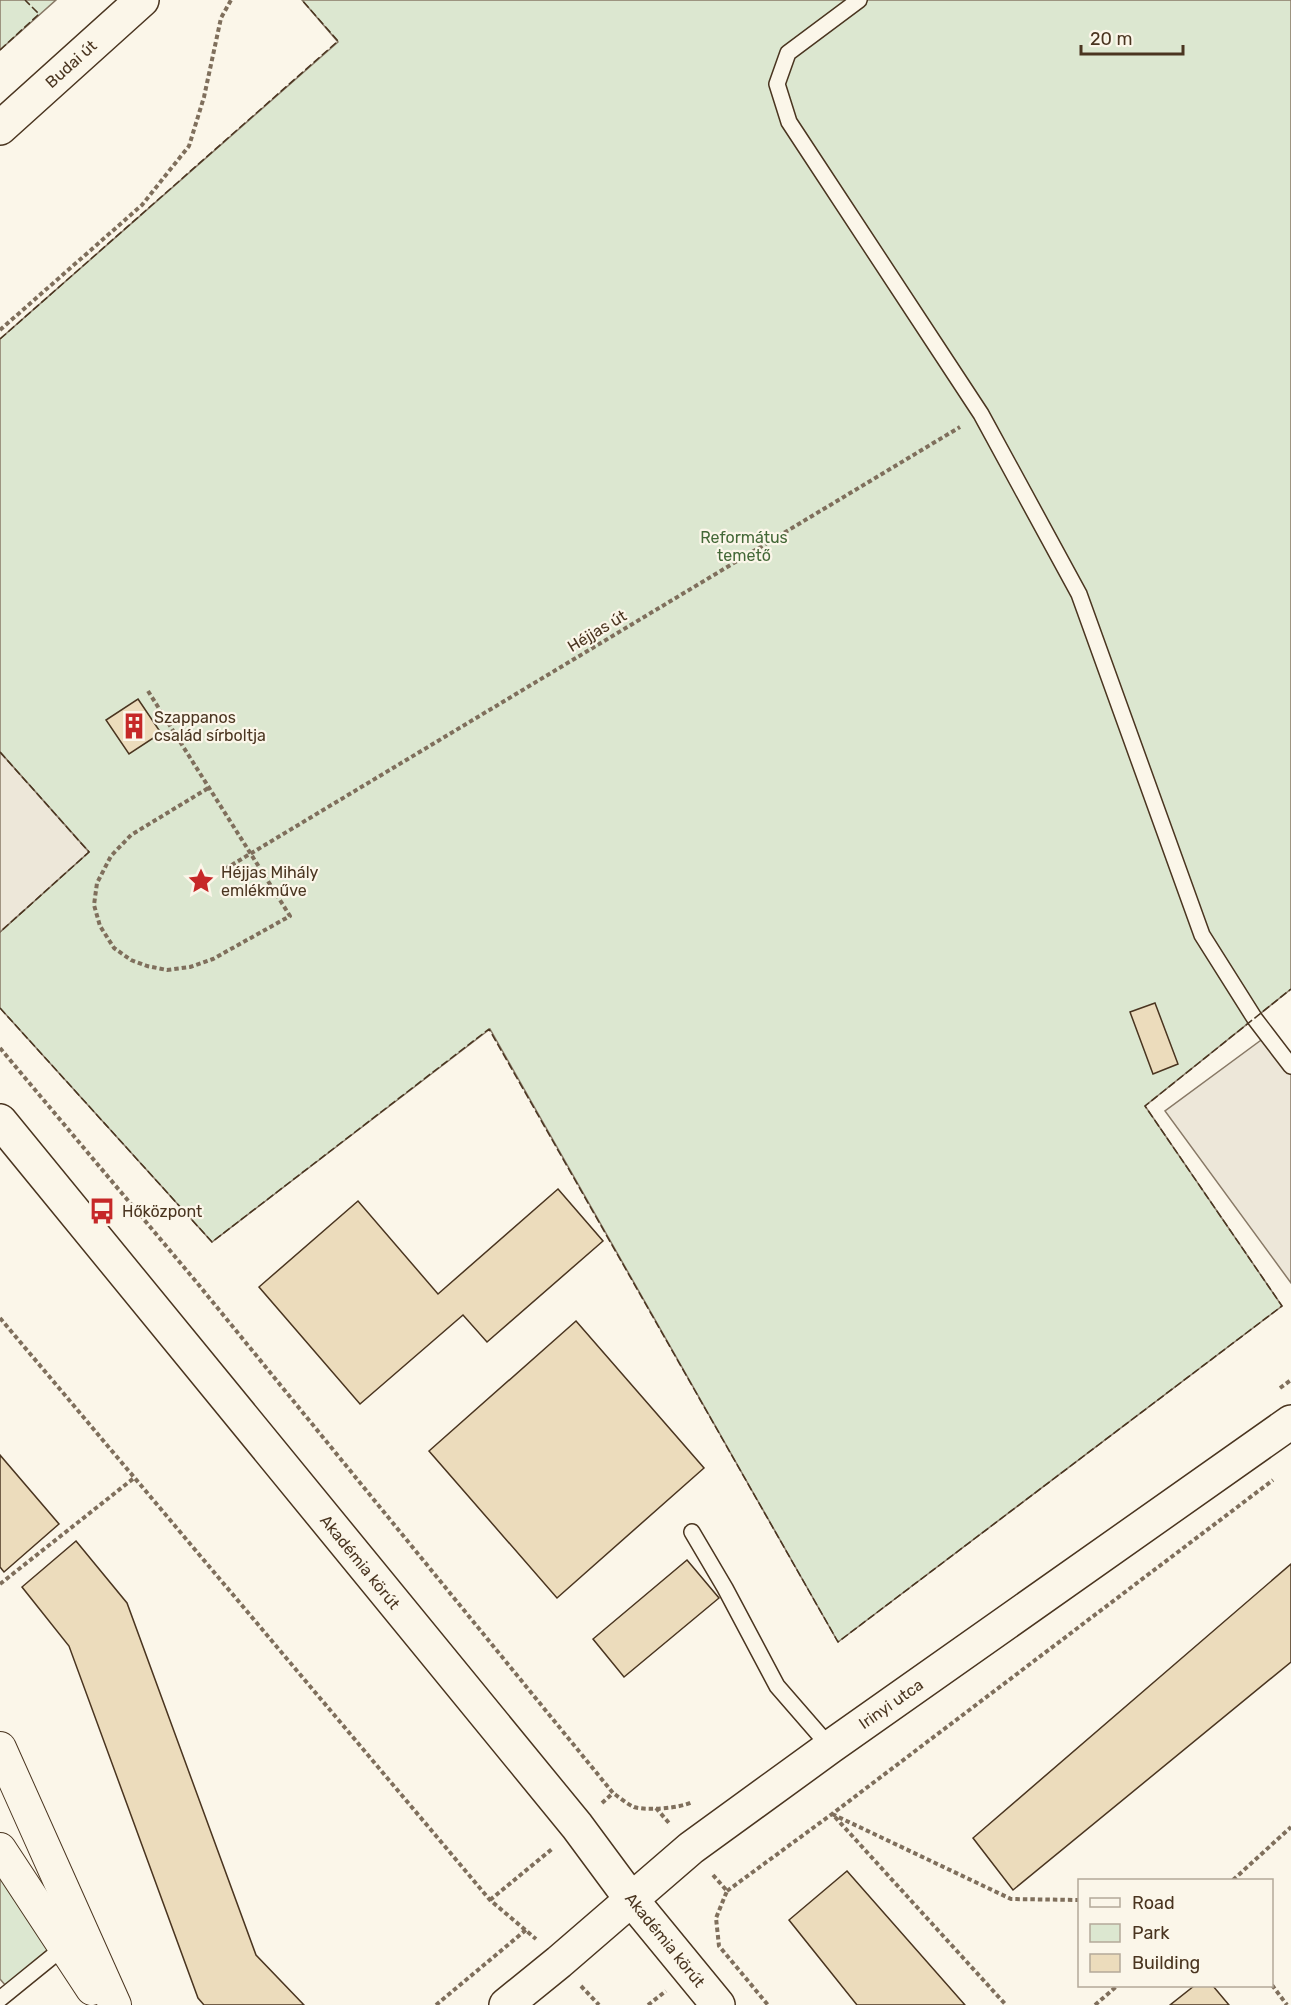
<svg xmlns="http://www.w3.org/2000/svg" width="1291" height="2005" viewBox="0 0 1291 2005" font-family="Rubik,sans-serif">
	<rect width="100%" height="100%" fill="#fbf6e9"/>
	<g fill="#dce7d0" stroke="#887966" stroke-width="1.5">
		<polygon points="0,0 56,0 0,50"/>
		<polygon points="302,0 1291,0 1291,989 1145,1106 1282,1306 838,1642 490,1029 212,1242 0,1008 0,932 89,852 0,752 0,339 338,42"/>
		<polygon points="0,1875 51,1948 6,1986 0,1979"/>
	</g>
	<g fill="#ede7d9" stroke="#887966" stroke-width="1.5">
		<polygon points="0,752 89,852 0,932"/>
		<polygon points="1268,1035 1291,1066 1291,1283 1165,1111"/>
	</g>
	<g fill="#ecdcbc" stroke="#4a3520" stroke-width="1.5">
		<polygon points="138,699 161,733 129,754 106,720"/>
		<polygon points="1155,1003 1178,1064 1153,1074 1130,1012"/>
		<polygon points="558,1189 603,1241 487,1342 463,1315 360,1404 259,1287 358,1201 438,1294"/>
		<polygon points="576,1321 704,1468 557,1598 429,1451"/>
		<polygon points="0,1455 59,1524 4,1572 0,1567"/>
		<polygon points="76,1541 127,1603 256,1955 304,2005 204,2005 198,1998 69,1646 22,1587"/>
		<polygon points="687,1560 719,1598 624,1677 593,1639"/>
		<polygon points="1291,1564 1291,1662 1013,1890 973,1838"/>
		<polygon points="847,1871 965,2005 857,2005 789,1920"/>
		<polygon points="1194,1986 1213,1986 1229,2005 1170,2005"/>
	</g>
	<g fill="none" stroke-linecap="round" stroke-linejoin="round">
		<g stroke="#4a3520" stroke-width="18">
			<g id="lane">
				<polyline points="859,0 788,53 777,84 789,122 981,414 1079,594 1202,935 1255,1019 1291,1066"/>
				<polyline points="692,1532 725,1588 777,1686 830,1747"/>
				<polyline points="0,1999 64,1947"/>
			</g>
		</g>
		<g stroke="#4a3520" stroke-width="34">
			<g id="street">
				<polyline points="0,1748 115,2005"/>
				<polyline points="0,1849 92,1989"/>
			</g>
		</g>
		<g stroke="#4a3520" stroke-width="36">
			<g id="secondary">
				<polyline points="0,1121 577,1826 631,1899 718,2005"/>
				<polyline points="506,2005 559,1962 691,1848 830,1747 1291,1422"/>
			</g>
		</g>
		<g stroke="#4a3520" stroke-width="36">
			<polyline id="primary" points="0,128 142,0"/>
		</g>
		<g stroke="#7f6f5c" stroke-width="4" stroke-dasharray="4.5 3" stroke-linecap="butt">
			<polyline points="0,330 142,205 189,146 204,97 221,18 231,0"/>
			<polyline points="148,691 290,916 213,959 190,967 167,970 147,966 131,960 114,948 100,926 94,905 97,883 111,856 131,835 210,787"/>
			<polyline points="225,869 960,427"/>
			<path d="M 0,1048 L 198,1284 L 613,1793 C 619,1797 627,1804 634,1807 C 647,1811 681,1808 692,1802"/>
			<polyline points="0,1318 490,1900 536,1939"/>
			<polyline points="1280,1388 1291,1380"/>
			<polyline points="0,1584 134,1478"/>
			<polyline points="602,1803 613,1793"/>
			<polyline points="656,1808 669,1823"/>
			<polyline points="832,1814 1011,1899 1080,1900"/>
			<polyline points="835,1817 1006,2005"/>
			<polyline points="713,1875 727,1891 716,1918 719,1946 768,2005"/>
			<polyline points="1233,1880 1291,1827"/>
			<polyline points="727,1891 832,1814 1273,1480"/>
			<polyline points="490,1900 552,1849"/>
			<polyline points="1272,1985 1287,2005"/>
			<polyline points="581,1986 599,2005"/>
			<polyline points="436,2005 527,1929"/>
			<polyline points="648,2005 666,1991"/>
			<polyline points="1095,2005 1117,1986"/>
		</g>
		<use href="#lane" stroke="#fbf6e9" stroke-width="15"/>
		<use href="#street" stroke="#fbf6e9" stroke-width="32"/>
		<use href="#secondary" stroke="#fbf6e9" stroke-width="33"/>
		<use href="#primary" stroke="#fbf6e9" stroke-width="33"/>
		<g stroke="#4a3520" stroke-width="1.5" stroke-dasharray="8 3" stroke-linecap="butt">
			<polyline points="0,50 39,14 25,0"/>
			<polyline points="0,339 338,41 302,0"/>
			<polyline points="0,752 89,852 0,932"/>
			<polyline points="0,1008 212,1242 489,1029 838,1642 1282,1306 1145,1106 1291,989"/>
		</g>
	</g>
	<defs>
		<g id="building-bare" transform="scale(2.07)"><path d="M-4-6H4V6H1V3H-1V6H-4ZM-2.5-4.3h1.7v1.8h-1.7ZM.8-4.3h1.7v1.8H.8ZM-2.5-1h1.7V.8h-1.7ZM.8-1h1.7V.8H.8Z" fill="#c62828" stroke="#fbf6e9" stroke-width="2.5" paint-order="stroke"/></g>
		<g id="sight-bare" transform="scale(2.07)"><path d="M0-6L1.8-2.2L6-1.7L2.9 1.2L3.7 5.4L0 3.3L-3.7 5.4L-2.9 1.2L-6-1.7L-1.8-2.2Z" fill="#c62828" stroke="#fbf6e9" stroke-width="2.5" paint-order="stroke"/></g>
		<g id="bus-bare" transform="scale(2.07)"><path d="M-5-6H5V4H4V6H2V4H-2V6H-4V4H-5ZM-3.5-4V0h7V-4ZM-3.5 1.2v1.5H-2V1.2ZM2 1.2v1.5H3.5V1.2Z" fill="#c62828" stroke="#fbf6e9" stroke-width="2.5" paint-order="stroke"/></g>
	</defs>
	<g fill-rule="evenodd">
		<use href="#building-bare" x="134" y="726"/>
		<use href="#sight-bare" x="201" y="881"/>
		<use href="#bus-bare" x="102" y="1211"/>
	</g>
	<g text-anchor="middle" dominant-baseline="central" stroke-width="4.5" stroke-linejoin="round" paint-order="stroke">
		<g font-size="16" fill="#4a3520" stroke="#fbf6e9">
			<text transform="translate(71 64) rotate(-42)">Budai út</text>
			<text transform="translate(597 631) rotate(-31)">Héjjas út</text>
			<text transform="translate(360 1562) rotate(51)">Akadémia körút</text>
			<text transform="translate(891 1704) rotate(-35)">Irinyi utca</text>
			<text transform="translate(665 1940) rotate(51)">Akadémia körút</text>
		</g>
		<g font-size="16" fill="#436837" stroke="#fbf6e9">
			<text x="744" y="537">Református<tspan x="744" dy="18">temető</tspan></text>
		</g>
		<g font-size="16" fill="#4a3520" stroke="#fbf6e9" text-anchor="start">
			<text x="154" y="717">Szappanos<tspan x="154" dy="18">család sírboltja</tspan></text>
			<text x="221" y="872">Héjjas Mihály<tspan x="221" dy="18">emlékműve</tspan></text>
			<text x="122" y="1211">Hőközpont</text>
		</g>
	</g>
	<rect x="1078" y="1879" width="195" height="108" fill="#fbf6e9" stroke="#b4a999" stroke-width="1.5"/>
	<rect x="1090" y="1898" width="30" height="9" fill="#fbf6e9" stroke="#b4a999" stroke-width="1.5"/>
	<text x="1132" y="1909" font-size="18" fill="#4a3520">Road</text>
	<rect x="1090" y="1924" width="30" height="18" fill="#dce7d0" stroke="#b4a999" stroke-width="1.5"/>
	<text x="1132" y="1939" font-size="18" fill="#4a3520">Park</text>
	<rect x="1090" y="1954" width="30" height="18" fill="#ecdcbc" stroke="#b4a999" stroke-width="1.5"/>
	<text x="1132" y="1969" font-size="18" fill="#4a3520">Building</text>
	<path d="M1081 45v9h102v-9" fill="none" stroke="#4a3520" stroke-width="3"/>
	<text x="1090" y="45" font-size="18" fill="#4a3520" stroke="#fbf6e9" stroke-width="4.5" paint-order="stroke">20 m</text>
</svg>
